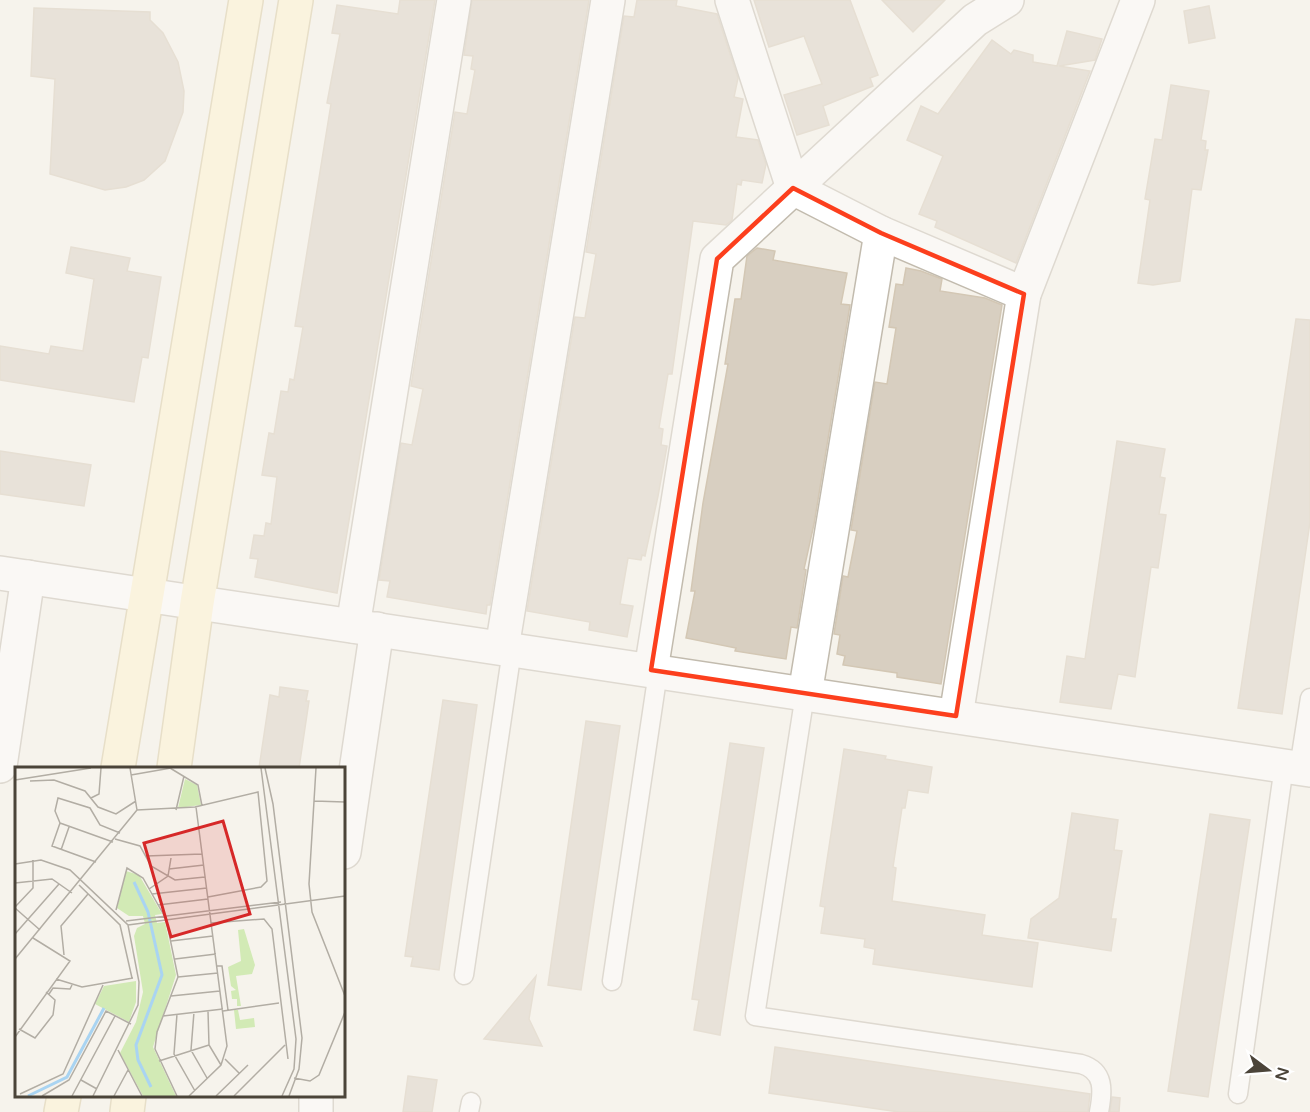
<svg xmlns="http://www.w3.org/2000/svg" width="1310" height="1112" viewBox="0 0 1310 1112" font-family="'Varela Round',sans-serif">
	<rect width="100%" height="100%" fill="#f6f3ec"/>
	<g fill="#d8cfc1" stroke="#d3c7b4" stroke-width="1.5">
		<polygon points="400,0 435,0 337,593 255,577 258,559 250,558 254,535 264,536 266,523 271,524 277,477 262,475 269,433 274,434 281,391 288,392 290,379 294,380 303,327 295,326 331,104 327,103 340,34 332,33 337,5 398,14"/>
		<polygon points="472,0 589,0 490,605 487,605 486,614 387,597 390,581 379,580 401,443 412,445 423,389 411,386 455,112 467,114 475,70 471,69 473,56 464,55"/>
		<polygon points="637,0 677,0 676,6 717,14 738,78 734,97 743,99 736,137 758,140 766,164 762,183 742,180 741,185 737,184 732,220 726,225 693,221 672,374 668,374 659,428 663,429 661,445 667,446 658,496 645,556 642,555 641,560 628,558 620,604 633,606 627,637 589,630 590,622 527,611 575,317 585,318 596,254 586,252 624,16 634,17"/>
		<polygon points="754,0 850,0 878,75 870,78 873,86 823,106 829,125 797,135 784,95 822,84 804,36 769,47"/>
		<polygon points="882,0 945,0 913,32"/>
		<polygon points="1209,6 1215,38 1189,43 1184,11"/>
		<polygon points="34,8 150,12 150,20 163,33 178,62 184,91 183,112 165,161 144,180 126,187 105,190 50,174 55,79 31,76"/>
		<polygon points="1067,31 1102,39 1095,60 1059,66 1090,71 1016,263 935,227 937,221 919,214 943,156 907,140 921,106 938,114 992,40 1011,54 1014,50 1033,55 1033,62 1057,66"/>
		<polygon points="1171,85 1209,91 1201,140 1206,141 1205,150 1208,150 1201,190 1192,189 1180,281 1153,285 1138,283 1150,200 1145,199 1155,139 1162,140"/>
		<polygon points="71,247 130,258 127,271 161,277 148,358 142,357 134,402 0,380 0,346 49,354 51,346 83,351 94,279 66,273"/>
		<polygon points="757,248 775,251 773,260 847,273 841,304 850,305 814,524 804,569 806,570 797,628 791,627 786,659 735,651 736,648 686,638 695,591 691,591 703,503 728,364 725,364 735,299 741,299 747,256"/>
		<polygon points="906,268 921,271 942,279 940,291 985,298 1002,305 941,684 897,677 897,673 843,665 845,656 837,654 840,635 834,634 843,576 848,577 857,531 851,530 875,382 887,384 896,328 889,327 896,284 903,285"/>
		<polygon points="1296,319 1310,320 1310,522 1282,714 1238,708"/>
		<polygon points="1117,441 1165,449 1160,477 1165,478 1159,514 1166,515 1158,568 1151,567 1135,677 1118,674 1111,709 1060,702 1067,656 1085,659"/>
		<polygon points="0,451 91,465 84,506 0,494"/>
		<polygon points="280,687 308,691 306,701 309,701 299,768 259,768 270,695 279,697"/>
		<polygon points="443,700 477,705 439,970 411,966 413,957 405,956"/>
		<polygon points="586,721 620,726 581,990 548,985"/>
		<polygon points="730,743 764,748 720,1035 694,1030 699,1000 692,999"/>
		<polygon points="844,749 886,756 885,759 932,767 928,793 908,790 905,808 902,808 893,867 896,868 892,901 985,915 982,935 1038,943 1032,987 873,964 875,949 864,947 865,939 821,933 825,907 820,906"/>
		<polygon points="1072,813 1118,820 1114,850 1122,851 1111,919 1116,919 1111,951 1028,938 1031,919 1059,898"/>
		<polygon points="1210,814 1250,820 1208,1097 1168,1091"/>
		<polygon points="536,976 529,1019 542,1046 484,1039"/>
		<polygon points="775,1047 1090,1094 1088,1112 899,1112 769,1093"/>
		<polygon points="408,1076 437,1080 432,1112 403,1112"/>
		<polygon points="1112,1097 1120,1098 1119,1112 1110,1112"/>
	</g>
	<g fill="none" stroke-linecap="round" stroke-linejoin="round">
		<g stroke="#c2bbae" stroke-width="21">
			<g id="lane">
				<path d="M 805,694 L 755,1016 L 1081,1064 C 1105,1071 1103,1091 1099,1112"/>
				<polyline points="1299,768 1310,698"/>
				<polyline points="464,975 512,650"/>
				<polyline points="612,981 658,672"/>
				<polyline points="1238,1094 1284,766"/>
				<polyline points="469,1112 471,1102"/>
			</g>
		</g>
		<g stroke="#c2bbae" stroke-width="36">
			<g id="street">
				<polyline points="732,0 793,188 881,233 1024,294"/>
				<polyline points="0,573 1310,770"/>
				<polyline points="353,626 454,0"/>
				<polyline points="502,648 608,0"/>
				<polyline points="651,670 717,259 975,20 1007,0"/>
				<polyline points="805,694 881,233"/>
				<polyline points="956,716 1024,294 1138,0"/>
				<polyline points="0,766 28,577"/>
				<polyline points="344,852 377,629"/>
				<polyline points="316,1112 316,1096"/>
			</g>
		</g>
		<g stroke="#d6c79b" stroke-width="36">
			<g id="secondary">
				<polyline points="118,768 246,0"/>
				<polyline points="174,768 197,603 296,0"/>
				<polyline points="61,1112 64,1096"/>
				<polyline points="127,1112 129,1096"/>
			</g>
		</g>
		<use href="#lane" stroke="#fff" stroke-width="18"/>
		<use href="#street" stroke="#fff" stroke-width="33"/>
		<use href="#secondary" stroke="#fff3cd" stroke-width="33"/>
	</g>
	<path d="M0 0H1310V1112H0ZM 793,188 L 881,233 L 1024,294 L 956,716 L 651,670 L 717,259 Z" fill="#f6f3ec" fill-opacity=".55" fill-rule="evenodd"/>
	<path fill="none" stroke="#fc3f1d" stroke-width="4.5" stroke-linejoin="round" d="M 793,188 L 881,233 L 1024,294 L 956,716 L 651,670 L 717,259 Z"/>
	<g transform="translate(15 767)">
		<rect width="330" height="330" fill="#f6f3ec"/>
		<path d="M 170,12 L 182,18 L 186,38 L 163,41 ZM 111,104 L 124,108 L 147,147 L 140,148 L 142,156 L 150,155 L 161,208 L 138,280 L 161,329 L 128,329 L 105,286 L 121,255 L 128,225 L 119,169 L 122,161 L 130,157 L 128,149 L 114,149 L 102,141 ZM 229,162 L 240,198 L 237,207 L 221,209 L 226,239 L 222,239 L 222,232 L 217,232 L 216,224 L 221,223 L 216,219 L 213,200 L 226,194 L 223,163 ZM 121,214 L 121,235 L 114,255 L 80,237 L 89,219 ZM 219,243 L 223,243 L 225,253 L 239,251 L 240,260 L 221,262 Z" fill="#d2eab5"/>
		<path fill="none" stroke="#a9d4f2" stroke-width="3" d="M 119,115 L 133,145 L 147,208 L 121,278 L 123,293 L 136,320M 13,329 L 52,310 L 89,241"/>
		<path fill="none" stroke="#b2ada4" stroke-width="1.5" d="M 115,1 L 122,43 L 180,40 L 243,25 L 252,114 L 246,120 L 193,130M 155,1 L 183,18 L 187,39M 246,1 L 281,272 L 279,302 L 267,329M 250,1 L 258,37 L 287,271 L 284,302 L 274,329M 301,1 L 294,117 L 297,145 L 330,229M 116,8 L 156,1M 0,13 L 76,1M 15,14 L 39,13 L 70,24 L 83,40 L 101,47 L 121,34M 76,31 L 84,27 L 86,1M 299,34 L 330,35M 161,43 L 169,9M 45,56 L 98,75M 100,72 L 125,79 L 136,99 L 160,113 L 190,110M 46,83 L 54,60M 131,89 L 187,87M 81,95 L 37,79 L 45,56 L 40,44 L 43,31 L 75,41 L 85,58 L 105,66M 0,97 L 26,93 L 55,103 L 113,158 L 124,215 L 123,238 L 78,329M 154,102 L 189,98M 0,116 L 37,112 L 57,126M 64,118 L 105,158 L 117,211M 134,122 L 153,109 L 156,91M 137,127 L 192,121M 143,138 L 193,132M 0,140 L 18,121 L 18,93M 0,141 L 25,163M 101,143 L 112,101 L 128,111 L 151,152 L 163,210 L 142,265 L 140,282 L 162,329M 111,154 L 266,135M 196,156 L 249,152 L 257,162 L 273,292M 113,158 L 330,129M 0,167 L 44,117M 156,174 L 198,169M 49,188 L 46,159 L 73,127M 0,192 L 122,43M 160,192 L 201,187M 202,199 L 207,199 L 213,243M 163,210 L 203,206M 41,212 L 67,220 L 118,211M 34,227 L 38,221 L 55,222 L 57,218M 156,229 L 205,224M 193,244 L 194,278 L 206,298M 208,244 L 264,236M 179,245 L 176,283 L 192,311M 162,247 L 159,287 L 180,324M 148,249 L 208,242M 4,262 L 20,271 L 38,248 L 40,233 L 31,225M 0,270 L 55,194 L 18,171M 103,283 L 127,329M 210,292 L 224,306M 144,294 L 194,278M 279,311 L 295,314 L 304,308 L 330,245M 66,313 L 82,322M 5,327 L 48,307 L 88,218M 27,329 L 54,313 L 91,244 L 116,257M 57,329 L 100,249M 99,329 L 113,303M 174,329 L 206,298 L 212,279 L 181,40M 201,329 L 233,298M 219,329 L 270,278"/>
		<path fill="#d62828" fill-opacity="0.15" stroke="#d62828" stroke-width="3" d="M 208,54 L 235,147 L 156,170 L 129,76 Z"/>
		<rect width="330" height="330" fill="none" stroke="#4b4439" stroke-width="3"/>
	</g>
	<g transform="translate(1268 1070) rotate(106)" stroke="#ffffff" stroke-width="4.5" paint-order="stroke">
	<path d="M0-4.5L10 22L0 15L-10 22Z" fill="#4b4439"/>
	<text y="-9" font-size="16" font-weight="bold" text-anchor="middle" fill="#4b4439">N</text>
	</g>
</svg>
